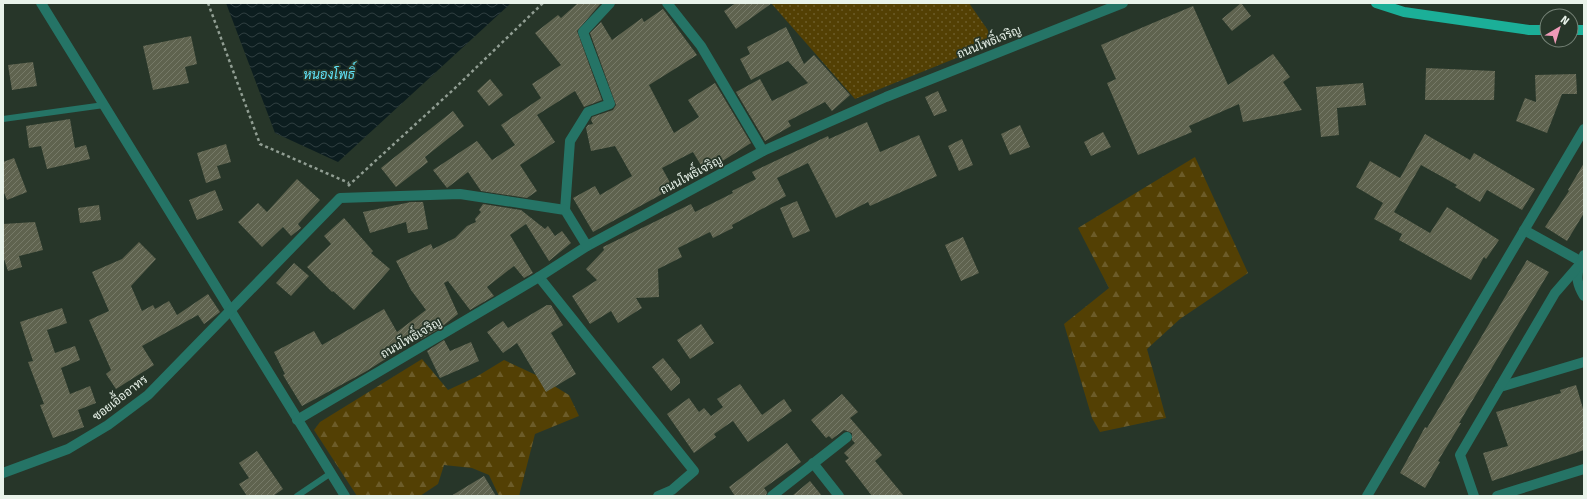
<svg xmlns="http://www.w3.org/2000/svg" width="1587" height="499" viewBox="0 0 1587 499" font-family="'Fira Sans',Sarabun,sans-serif">
	<defs>
		<pattern id="grass-dots" width="8" height="8" patternUnits="userSpaceOnUse"><rect width="8" height="8" fill="#534004"/><path d="M2 2h.1M6 6h.1" fill="none" stroke="#6c5c29" stroke-width="1.8" stroke-linecap="round"/></pattern>
		<pattern id="forest-firs" width="22" height="20" patternUnits="userSpaceOnUse"><rect width="22" height="20" fill="#534004"/><path d="M5 1l3.5 6h-7zM16 11l3.5 6h-7z" fill="#6c5c29"/></pattern>
		<pattern id="water-waves" width="16" height="10" patternUnits="userSpaceOnUse"><rect width="16" height="10" fill="#0c1d1f"/><path d="M0 5q4-4 8 0t8 0" fill="none" stroke="#2f3e40"/></pattern>
		<pattern id="building-hatch" width="6" height="6" patternUnits="userSpaceOnUse"><rect width="6" height="6" fill="#5f634f"/><path d="M-1 1l2-2M0 6l6-6M5 7l2-2" fill="none" stroke="#767a68"/></pattern>
	</defs>
	<rect width="100%" height="100%" fill="#273629"/>
	<polygon fill="url(#grass-dots)" points="771,3 969,3 996,42 855,99"/>
	<g fill="url(#forest-firs)">
		<polygon points="1195,157 1248,273 1180,319 1147,349 1166,418 1100,432 1092,418 1064,324 1109,288 1078,228"/>
		<polygon points="422,359 448,390 476,377 504,360 536,375 569,395 579,416 535,434 519,496 499,496 489,475 472,468 444,465 438,484 420,496 357,496 314,430 320,422"/>
	</g>
	<polygon fill="url(#water-waves)" points="226,3 511,3 338,162 275,133"/>
	<g fill="url(#building-hatch)">
		<polygon points="578,3 601,3 577,31 602,100 584,107 575,91 537,115 555,142 520,165 537,191 527,198 481,191 468,172 447,188 433,170 477,141 492,160 515,145 501,125 541,98 532,84 561,65 535,33 558,15 561,18"/>
		<polygon points="736,3 772,3 736,29 724,11"/>
		<polygon points="1241,3 1251,16 1232,31 1222,19"/>
		<polygon points="1193,6 1228,85 1273,54 1290,77 1283,82 1302,110 1243,122 1239,104 1189,126 1192,132 1138,155 1107,83 1116,79 1101,45"/>
		<polygon points="663,9 697,55 649,85 674,133 699,117 688,100 715,83 751,143 705,172 693,152 662,168 673,188 593,232 573,198 595,186 600,195 632,176 615,146 591,151 586,128 588,125 593,124 591,120 592,117 613,110 616,105 590,33 601,22 612,40 642,18 644,22"/>
		<polygon points="786,27 804,64 814,55 850,95 832,111 825,102 788,121 791,126 765,141 736,92 760,79 772,101 808,83 788,61 751,80 740,59 750,54 747,47"/>
		<polygon points="191,36 197,64 185,67 189,83 153,90 143,46"/>
		<polygon points="33,62 37,86 12,90 8,65"/>
		<polygon points="1426,68 1495,71 1494,100 1425,100"/>
		<polygon points="1576,74 1577,94 1562,94 1547,133 1516,121 1525,98 1536,102 1535,75"/>
		<polygon points="490,79 503,95 489,106 477,91"/>
		<polygon points="1363,83 1366,105 1337,108 1339,135 1321,137 1316,87"/>
		<polygon points="938,91 947,111 934,116 925,97"/>
		<polygon points="453,111 464,126 425,157 428,162 396,187 381,168"/>
		<polygon points="70,119 75,148 86,145 90,159 47,169 41,146 29,148 26,126"/>
		<polygon points="867,122 880,152 919,135 937,176 870,206 868,202 836,218 808,163 777,178 786,196 732,225 733,228 713,238 710,232 678,248 682,257 658,269 659,297 636,298 642,308 618,323 611,311 590,324 572,296 597,280 586,269 604,250 603,247 691,204 695,212 733,193 732,191 756,179 752,172 828,136 829,139"/>
		<polygon points="1020,125 1030,147 1010,155 1001,134"/>
		<polygon points="1103,132 1111,147 1091,156 1084,142"/>
		<polygon points="1425,134 1470,160 1474,153 1535,189 1522,210 1487,190 1480,202 1455,187 1457,185 1421,165 1394,212 1430,233 1447,207 1499,240 1486,259 1484,257 1471,280 1399,240 1402,234 1374,219 1383,203 1356,187 1370,161 1400,178"/>
		<polygon points="962,139 973,165 959,171 948,146"/>
		<polygon points="226,144 231,162 217,166 221,178 206,183 197,153"/>
		<polygon points="14,158 27,192 7,200 3,190 3,162"/>
		<polygon points="1584,163 1584,213 1567,241 1545,227 1569,191 1568,190"/>
		<polygon points="297,179 320,200 298,224 301,228 291,236 283,227 262,247 238,222 258,203 267,212"/>
		<polygon points="215,190 223,210 197,220 189,200"/>
		<polygon points="797,201 810,231 793,238 780,208"/>
		<polygon points="411,202 423,202 428,229 408,233 406,222 370,233 363,212"/>
		<polygon points="483,204 521,210 545,229 548,226 555,236 562,231 571,243 549,261 526,224 510,235 533,273 524,278 514,266 487,287 494,296 470,310 448,281 444,283 458,314 439,329 421,339 420,337 365,372 302,406 283,375 285,374 274,352 314,331 322,345 384,309 397,332 426,310 411,290 396,261 431,244 433,249 455,238 467,226 476,222 475,219 481,212 479,210"/>
		<polygon points="99,205 101,220 80,223 78,208"/>
		<polygon points="344,218 373,251 371,253 390,269 354,310 333,291 332,292 307,267 331,244 324,236"/>
		<polygon points="35,222 43,250 19,256 22,267 8,271 3,256 3,224"/>
		<polygon points="963,237 979,273 961,281 945,245"/>
		<polygon points="139,242 156,259 131,286 142,311 153,305 155,309 169,301 177,315 208,294 220,312 204,324 198,315 142,346 154,365 116,389 106,374 111,370 89,320 109,311 92,272 122,259"/>
		<polygon points="1527,260 1549,272 1459,423 1461,423 1438,461 1440,462 1425,488 1400,473 1425,427 1427,428"/>
		<polygon points="294,263 309,276 291,296 276,283"/>
		<polygon points="547,305 551,305 563,325 551,333 576,374 546,392 517,343 503,353 487,332 503,321 508,328"/>
		<polygon points="62,308 67,323 47,330 55,353 75,346 80,360 61,368 70,394 90,386 96,403 78,410 84,427 53,438 40,405 44,404 28,362 33,361 20,322"/>
		<polygon points="701,324 714,343 690,359 677,340"/>
		<polygon points="444,340 450,351 471,342 479,361 440,378 427,351"/>
		<polygon points="663,358 680,379 680,383 671,391 652,367"/>
		<polygon points="740,384 762,415 784,399 792,411 748,442 733,421 714,434 716,437 694,453 667,414 689,398 699,412 704,408 711,416 723,407 717,399"/>
		<polygon points="1576,385 1584,412 1584,450 1492,481 1483,453 1508,446 1496,412 1554,395 1561,393 1560,390"/>
		<polygon points="842,394 858,412 850,418 882,455 875,461 904,496 872,496 845,461 849,458 844,453 855,443 852,440 852,433 844,430 832,439 829,436 826,438 811,420"/>
		<polygon points="787,443 801,462 764,488 767,492 766,496 735,496 729,487"/>
		<polygon points="257,451 283,489 273,496 247,496 239,484 249,478 239,463"/>
		<polygon points="484,476 496,496 451,496"/>
		<polygon points="810,481 822,496 792,496"/>
	</g>
	<g fill="none" stroke-linecap="round" stroke-linejoin="round">
		<g stroke="#919e93" stroke-width="2.5" stroke-dasharray="3 3" stroke-linecap="butt">
			<polyline points="208,3 260,144 349,183"/>
			<polyline points="348,186 454,89 543,3"/>
		</g>
		<g stroke="#257466" stroke-width="6">
			<polyline points="3,119 104,105"/>
			<polyline points="297,496 331,473"/>
		</g>
		<g stroke="#257466" stroke-width="10">
			<polyline points="41,3 345,496"/>
			<polyline points="667,3 701,46 763,151"/>
			<polyline points="565,210 570,141 588,112 610,104 583,32 610,3"/>
			<polyline points="1524,230 1582,262"/>
			<path d="M 1580,266 C 1575,277 1578,286 1584,296"/>
			<polyline points="539,277 694,471 672,490 658,496"/>
			<polyline points="1500,387 1584,362"/>
			<polyline points="297,420 539,277 587,246 763,151 886,97 1123,3"/>
			<polyline points="813,463 839,496"/>
			<polyline points="3,473 68,449 108,425 148,395 340,198 460,194 565,210 587,246"/>
			<polyline points="772,496 847,437"/>
			<polyline points="1367,496 1584,129"/>
			<polyline points="1474,496 1460,455 1555,293 1582,262 1584,255"/>
			<polyline points="1497,496 1584,469"/>
		</g>
		<g stroke="#1baf98" stroke-width="10">
			<polyline points="1376,3 1404,12 1529,30 1547,30"/>
			<polyline points="1571,30 1584,30"/>
		</g>
	</g>
	<g text-anchor="middle" dominant-baseline="central" stroke-width="3.5" stroke-linejoin="round" paint-order="stroke">
		<g font-size="12" fill="#e9f3ea" stroke="#273629">
			<text transform="translate(989 42) rotate(-22)">ถนนโพธิ์เจริญ</text>
			<text transform="translate(691 175) rotate(-28)">ถนนโพธิ์เจริญ</text>
			<text transform="translate(411 338) rotate(-30)">ถนนโพธิ์เจริญ</text>
			<text transform="translate(120 398) rotate(-38)">ซอยเอื้ออาทร</text>
		</g>
		<g font-size="13" font-style="italic" fill="#60e2f6" stroke="#273629">
			<text x="329" y="74">หนองโพธิ์</text>
		</g>
	</g>
	<rect width="1587" height="499" fill="none" stroke="#e9f3ea" stroke-width="8"/>
	<g transform="translate(1559 28) rotate(38)"><circle r="19" fill="#273629" stroke="#758276"/>
	<path d="M0-3L7 15L0 10L-7 15Z" fill="#ef9ab8"/>
	<text y="-6" font-size="11" font-weight="bold" text-anchor="middle" fill="#e9f3ea">N</text>
	</g>
</svg>
